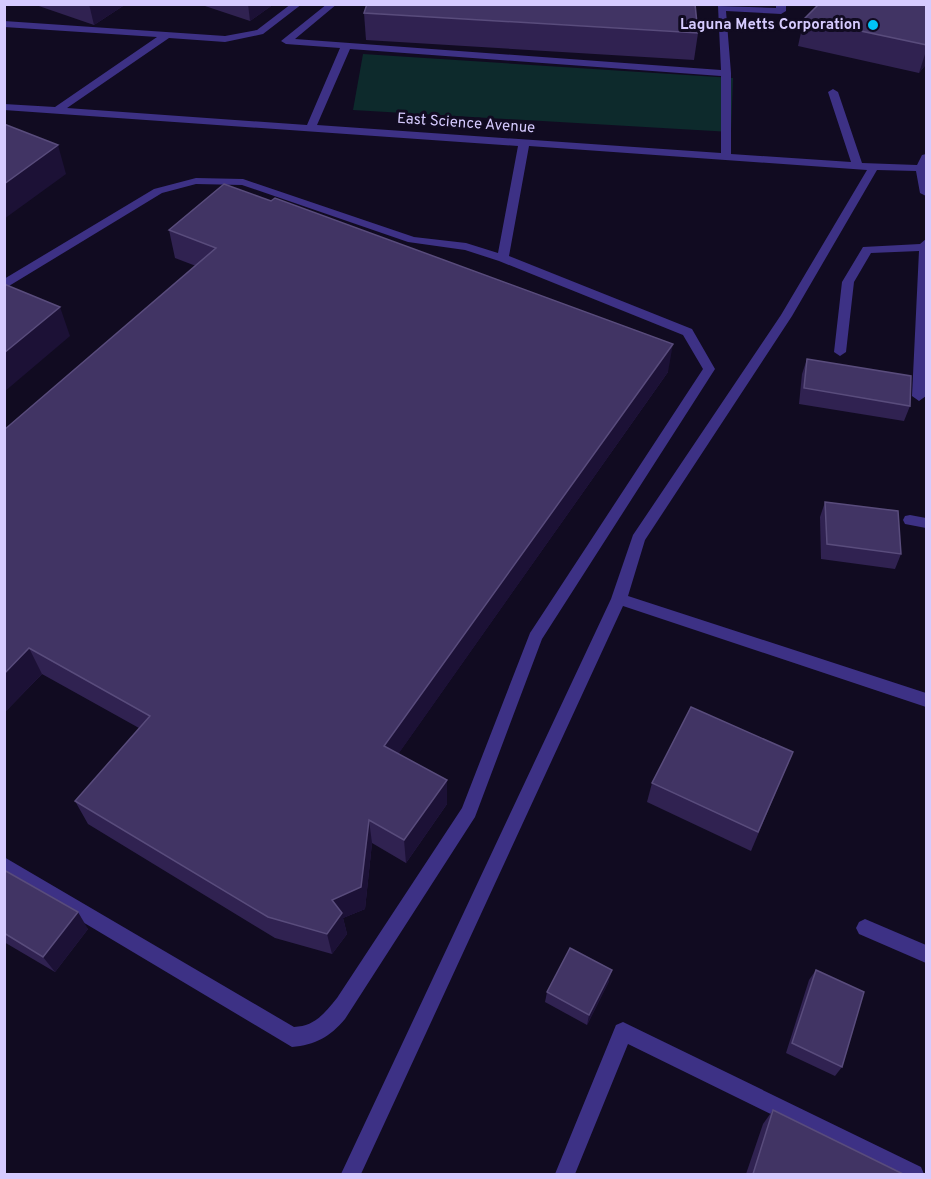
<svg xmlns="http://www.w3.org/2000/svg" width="931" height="1179" viewBox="0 0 931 1179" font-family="Overpass,sans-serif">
	<rect width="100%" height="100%" fill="#110b21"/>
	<polygon fill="#0d2a2c" points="363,54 733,78 731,132 353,110"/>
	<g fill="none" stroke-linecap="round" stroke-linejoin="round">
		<g fill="#3d3185" fill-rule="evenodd">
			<path d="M 291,4 L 302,4 L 263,34 L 225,42 L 169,38 L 67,108 L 307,125 L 340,48 L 286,44 L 281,41 L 327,4 L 337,4 L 295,39 L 721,70 L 718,6 L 776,8 L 776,4 L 786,4 L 786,11 L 781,14 L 726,11 L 731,73 L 731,154 L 851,162 L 828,92 L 833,89 L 838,92 L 862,163 L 917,165 L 922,155 L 926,154 L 926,196 L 920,193 L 916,171 L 877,170 L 792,316 L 645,540 L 628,596 L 926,693 L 926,707 L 623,606 L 361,1174 L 341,1174 L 611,599 L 633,535 L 781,315 L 867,170 L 529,146 L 509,256 L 692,329 L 715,369 L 542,639 L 475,817 L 345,1019 C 330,1037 315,1045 292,1047 L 4,875 L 4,857 L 294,1027 C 315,1026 324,1014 337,998 L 462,808 L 530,633 L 703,369 L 683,335 L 499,261 L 465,250 L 408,242 L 242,185 L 196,184 L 162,193 L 4,289 L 4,279 L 154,189 L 196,178 L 243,179 L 414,237 L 466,243 L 498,253 L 518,146 L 4,110 L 4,104 L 55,107 L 157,37 L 4,27 L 4,21 L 225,36 L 257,30 ZM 350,49 L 721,76 L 721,153 L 317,125 Z"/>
			<polygon points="926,239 926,396 919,401 912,396 919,251 871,253 854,282 846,352 840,356 834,352 842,282 863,247 920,244"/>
			<polygon points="910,515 926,518 926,528 905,524 903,520 905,516"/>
			<polygon points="865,919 926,945 926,963 859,934 856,928 859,922"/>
			<polygon points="623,1022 921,1167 924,1174 893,1174 628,1044 575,1174 555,1174 616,1025"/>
		</g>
	</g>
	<g fill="#302251">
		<polygon points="33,4 126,4 94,25"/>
		<polygon points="199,4 274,4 250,21"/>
		<polygon points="927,4 927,63 919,73 798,46 804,19"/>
		<polygon points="364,13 698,33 694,60 366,40"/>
		<polygon points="169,230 668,372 398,754 447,780 447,804 406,863 372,843 365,909 343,918 347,934 332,954 275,938 88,824 75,801 139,728 42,674 4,713 4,430 196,266 175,258"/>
		<polygon points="807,359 910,406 904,421 799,404 802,374"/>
		<polygon points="825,502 901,554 895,569 821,559 820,517"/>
		<polygon points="793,752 751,851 647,802 652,783"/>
		<polygon points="4,870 88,929 55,972 4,942"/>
		<polygon points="816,970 842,1067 835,1076 786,1053 809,980"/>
		<polygon points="609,981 587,1025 545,1002 547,992"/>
		<polygon points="773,1110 903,1174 746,1174 763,1124"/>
	</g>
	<g fill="#1c1136">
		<polygon points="89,4 126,4 94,25"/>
		<polygon points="248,4 274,4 250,21"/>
		<polygon points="927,48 927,63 919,73"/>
		<polygon points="58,145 66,174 4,219 4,184"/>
		<polygon points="60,307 70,336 4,392 4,353"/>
		<polygon points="673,344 668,372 387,770 384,746"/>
		<polygon points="29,648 42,674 4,713 4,674"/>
		<polygon points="447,780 447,804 406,863 404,840"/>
		<polygon points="369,820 372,843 365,909 343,918 347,934 332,954 327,934 332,900"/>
		<polygon points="78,912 88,929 55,972 43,957"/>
		<polygon points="612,970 609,981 587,1025 589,1015"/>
	</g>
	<g fill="#413464" stroke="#594c7c" stroke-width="1.5">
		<polygon points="367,4 695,4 698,33 364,13"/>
		<polygon points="819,4 927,4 927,45 804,19"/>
		<polygon points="4,124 58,145 4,184"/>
		<polygon points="224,184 271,201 275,198 673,344 384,746 447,780 404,840 369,820 361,887 332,900 342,913 327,934 268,917 75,801 150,716 29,648 4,674 4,430 216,248 169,230"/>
		<polygon points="4,284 60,307 4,353"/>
		<polygon points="807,359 911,376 910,406 804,388"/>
		<polygon points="825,502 898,511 901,554 827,544"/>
		<polygon points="691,707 793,752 758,832 652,783"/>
		<polygon points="4,870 78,912 43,957 4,933"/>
		<polygon points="570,948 612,970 589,1015 547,992"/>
		<polygon points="816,970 864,992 842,1067 792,1043"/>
		<polygon points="773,1110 903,1174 753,1174"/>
	</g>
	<circle fill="#00c4f6" stroke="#110b21" stroke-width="2" cx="873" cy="25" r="6"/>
	<g text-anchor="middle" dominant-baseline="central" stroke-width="6" stroke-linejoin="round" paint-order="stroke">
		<g font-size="15" font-weight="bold" fill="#d6cbff" stroke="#110b21" text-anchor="end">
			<text x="861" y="25">Laguna Metts Corporation</text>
		</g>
		<g font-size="15" fill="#d6cbff" stroke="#110b21">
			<text transform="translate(466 124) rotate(4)">East Science Avenue</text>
		</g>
	</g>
	<rect width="931" height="1179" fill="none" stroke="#d6cbff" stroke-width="12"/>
</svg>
